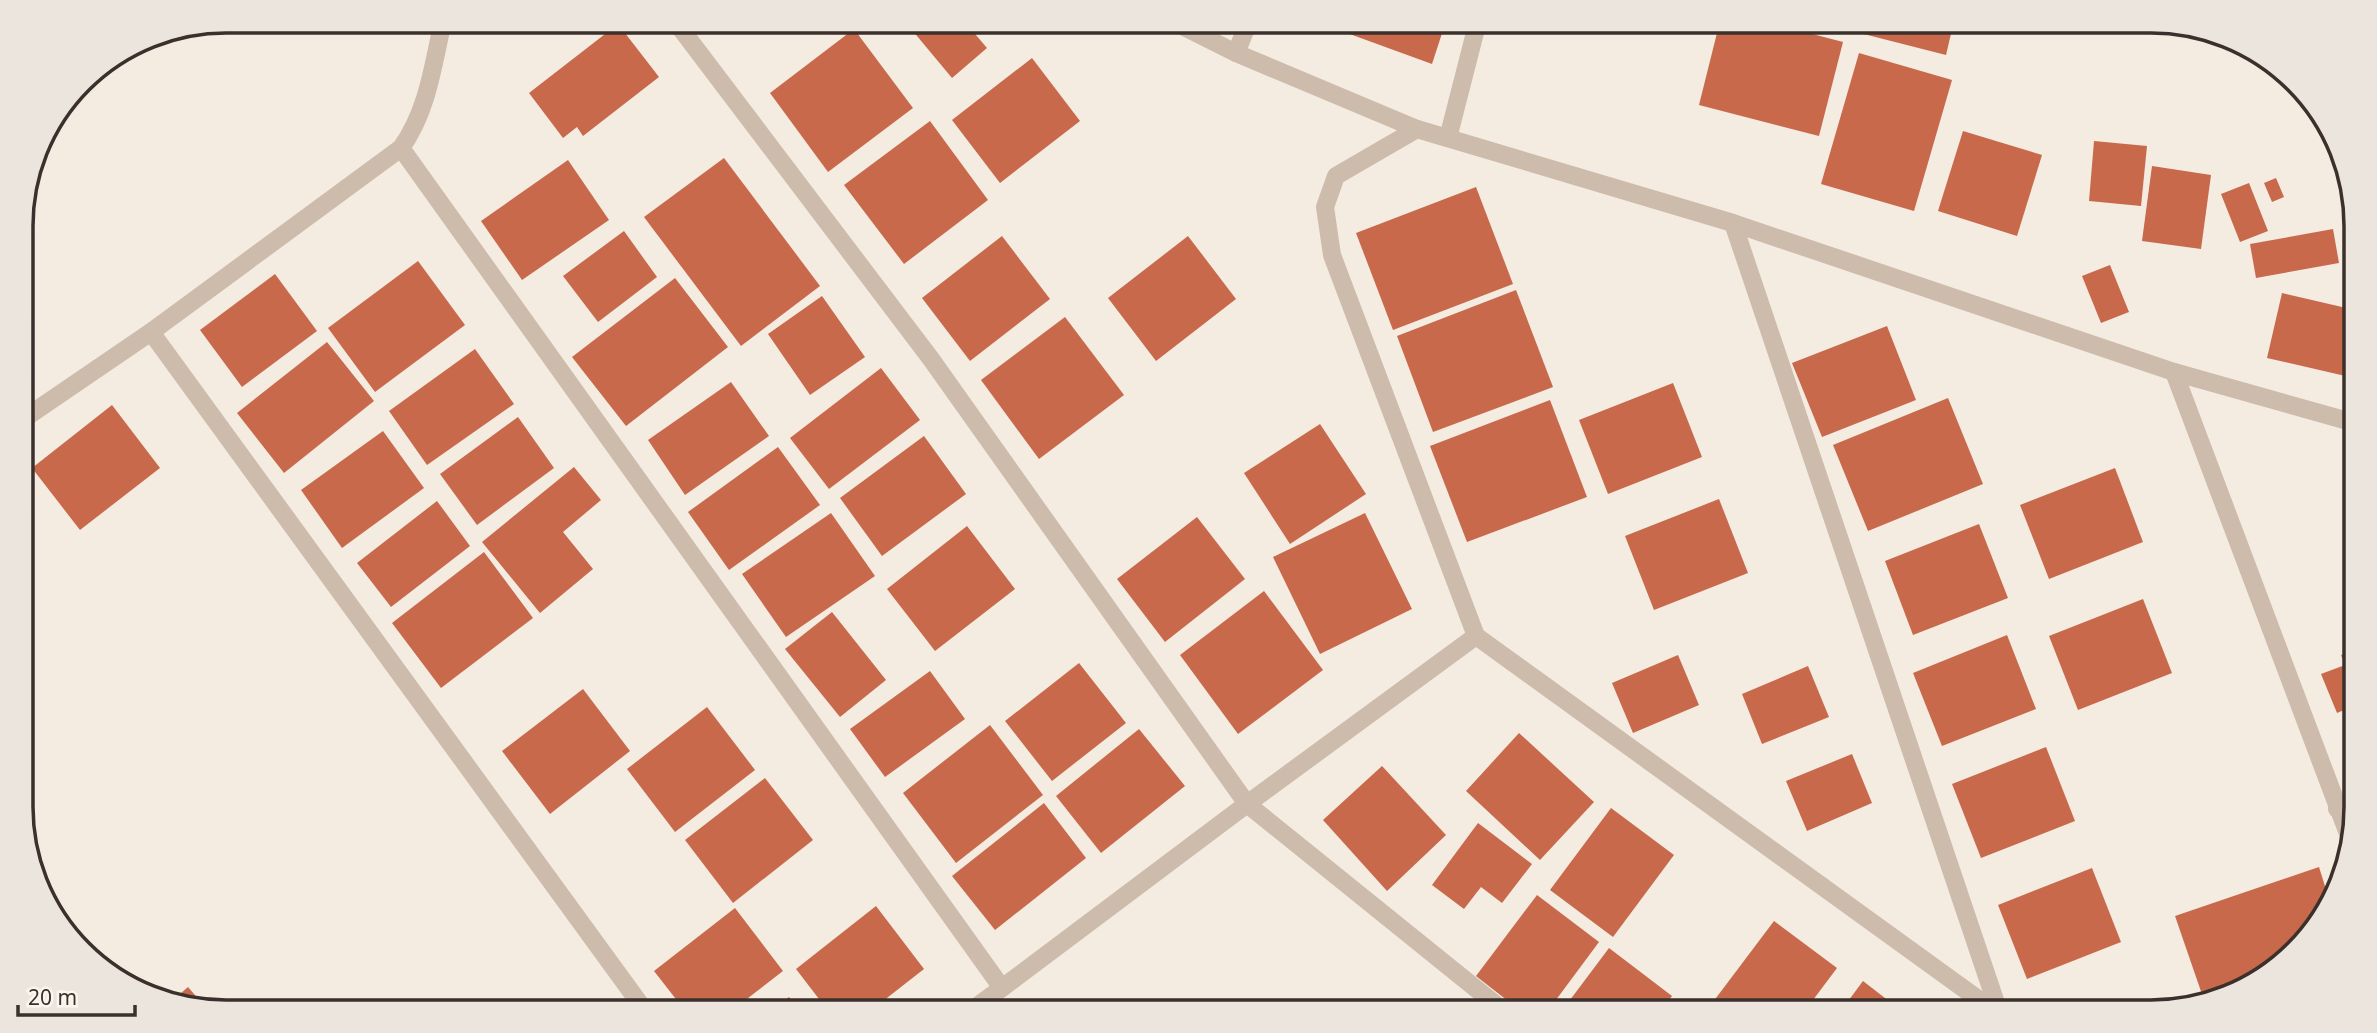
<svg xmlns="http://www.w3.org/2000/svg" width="2377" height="1033" viewBox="0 0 2377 1033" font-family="'Noto Sans',sans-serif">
	<rect width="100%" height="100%" fill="#f4ebe1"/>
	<g fill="#c8694b">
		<polygon points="923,21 964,21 987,48 952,78 912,30"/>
		<polygon points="1314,21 1446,21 1432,64"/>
		<polygon points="1720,21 1763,21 1843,42 1819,136 1699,105"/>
		<polygon points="1846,21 1954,21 1946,55 1844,29"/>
		<polygon points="618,24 659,77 583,136 577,127 563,138 529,93"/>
		<polygon points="854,29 913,108 828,172 770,93"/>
		<polygon points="1859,53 1952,80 1914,211 1821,184"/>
		<polygon points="1032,58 1080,121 1000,183 952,120"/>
		<polygon points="930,121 988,200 904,264 844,185"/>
		<polygon points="1963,131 2042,155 2017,236 1938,211"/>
		<polygon points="2094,141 2147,146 2141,206 2089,201"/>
		<polygon points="724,158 820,286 741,346 644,217"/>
		<polygon points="568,160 609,220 522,280 481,221"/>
		<polygon points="2152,166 2211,175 2201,249 2142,241"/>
		<polygon points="2276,178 2284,197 2272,202 2264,183"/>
		<polygon points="2249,183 2268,231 2240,242 2221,194"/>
		<polygon points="1476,187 1513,284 1393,330 1356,233"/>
		<polygon points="2333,229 2339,263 2256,278 2250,244"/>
		<polygon points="624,231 657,277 598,322 563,276"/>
		<polygon points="1002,236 1050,299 970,361 922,298"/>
		<polygon points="1188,236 1236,299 1156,361 1108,298"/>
		<polygon points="418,261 465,325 375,392 328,328"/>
		<polygon points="2110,265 2129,312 2101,323 2082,276"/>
		<polygon points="275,274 317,331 242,387 200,330"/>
		<polygon points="675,278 728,347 626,426 572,357"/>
		<polygon points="1516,290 1553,387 1433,432 1397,336"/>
		<polygon points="2282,293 2355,310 2354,378 2267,358"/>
		<polygon points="822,296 865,357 810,395 768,334"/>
		<polygon points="1065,317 1124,395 1039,459 981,380"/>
		<polygon points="1887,326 1916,400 1822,437 1792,363"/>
		<polygon points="327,342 374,401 284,473 237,413"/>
		<polygon points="475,349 514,404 427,465 389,411"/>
		<polygon points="881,368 920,420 829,489 790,438"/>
		<polygon points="731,382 769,436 685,495 648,440"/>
		<polygon points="1673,383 1702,457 1608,494 1579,420"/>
		<polygon points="1948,398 1983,484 1868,531 1833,445"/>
		<polygon points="1550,400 1587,497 1467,542 1430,446"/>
		<polygon points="112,405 160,468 80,530 32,468"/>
		<polygon points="518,417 554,468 477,525 440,474"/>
		<polygon points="1320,424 1366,494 1290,544 1244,473"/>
		<polygon points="383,431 424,488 342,548 301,490"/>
		<polygon points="924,436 966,494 882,556 840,498"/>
		<polygon points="778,447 820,505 729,570 688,512"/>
		<polygon points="574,467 601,500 563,532 593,569 540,613 482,542"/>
		<polygon points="2115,468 2143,542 2049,579 2020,505"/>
		<polygon points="1719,499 1748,573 1654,610 1625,536"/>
		<polygon points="437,501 470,546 391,607 357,563"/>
		<polygon points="831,513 875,576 786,637 742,574"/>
		<polygon points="1365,513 1412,609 1320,654 1273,557"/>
		<polygon points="1197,517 1245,579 1165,642 1117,579"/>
		<polygon points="1979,524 2008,598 1913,635 1885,561"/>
		<polygon points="967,526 1015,589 935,651 887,589"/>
		<polygon points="484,552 533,618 441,688 392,623"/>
		<polygon points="1264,591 1323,670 1238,734 1180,655"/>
		<polygon points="2143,599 2172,673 2078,710 2049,636"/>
		<polygon points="832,612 886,680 840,717 785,649"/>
		<polygon points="2007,635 2036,709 1942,746 1913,673"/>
		<polygon points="2356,649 2356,705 2337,713 2321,674 2345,665 2341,655"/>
		<polygon points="1678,655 1699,705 1633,733 1612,683"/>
		<polygon points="1079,663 1126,723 1052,781 1005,721"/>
		<polygon points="1808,666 1829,717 1762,744 1742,694"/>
		<polygon points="930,671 965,719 885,777 850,729"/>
		<polygon points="583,689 630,751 550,814 502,751"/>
		<polygon points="707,707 755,770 675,832 627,769"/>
		<polygon points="990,725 1043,795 956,863 903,793"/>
		<polygon points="1139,729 1185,786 1101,853 1056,796"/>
		<polygon points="1519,733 1594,802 1540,860 1466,791"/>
		<polygon points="2046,747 2075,821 1981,858 1952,784"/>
		<polygon points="1852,754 1872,803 1807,831 1786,781"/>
		<polygon points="1382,766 1446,835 1387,891 1323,820"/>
		<polygon points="765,778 813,840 733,903 685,840"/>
		<polygon points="1044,803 1086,858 995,930 952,876"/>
		<polygon points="1611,808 1674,855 1613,937 1550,890"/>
		<polygon points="1478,823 1532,864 1502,903 1481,887 1464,909 1432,885"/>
		<polygon points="2319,867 2329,899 2275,970 2217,1001 2205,1003 2175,916"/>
		<polygon points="2092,868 2121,942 2027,979 1998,905"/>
		<polygon points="1537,895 1599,942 1547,1012 1522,1012 1476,976"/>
		<polygon points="876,906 924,969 869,1012 829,1012 796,969"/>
		<polygon points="735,908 783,971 730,1012 686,1012 654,971"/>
		<polygon points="1774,921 1837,968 1804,1012 1725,1012 1713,1002"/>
		<polygon points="1609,948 1672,996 1660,1012 1561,1012"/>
		<polygon points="1863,981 1903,1012 1840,1012"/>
		<polygon points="188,987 206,1008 172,1001"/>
		<polygon points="789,997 800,1012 771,1012"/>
	</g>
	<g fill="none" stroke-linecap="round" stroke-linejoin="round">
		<g stroke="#cdbbac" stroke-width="18">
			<polyline points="1172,21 1236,53 1417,129 1733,223 2174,372 2355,423"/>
			<polyline points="1236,53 1249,21"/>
			<polyline points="1417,129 1336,176 1325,207 1332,255 1476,636 1996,1012"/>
			<polyline points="1448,138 1478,21"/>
			<polyline points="401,148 1002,988 1247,804 931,359 675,21"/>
			<polyline points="1733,223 1999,1012"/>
			<polyline points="151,332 646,1012"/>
			<polyline points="2174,372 2350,839"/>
			<path d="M 22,420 L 151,332 L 401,148 C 428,110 433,65 443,21"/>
			<polyline points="1476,636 1247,804 1505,1012"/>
			<polyline points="2337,809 2356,802"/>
			<polyline points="969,1012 1002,988"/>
		</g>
	</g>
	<path d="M0 0H2377V1033H0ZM226 33H2151A193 193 0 0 1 2344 226V807A193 193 0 0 1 2151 1000H226A193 193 0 0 1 33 807V226A193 193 0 0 1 226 33Z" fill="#ece5de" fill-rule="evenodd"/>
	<path fill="none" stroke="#3b302b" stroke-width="3.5" d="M226 33H2151A193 193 0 0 1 2344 226V807A193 193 0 0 1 2151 1000H226A193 193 0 0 1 33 807V226A193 193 0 0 1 226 33Z"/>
	<path d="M18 1005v10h117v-10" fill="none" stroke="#3b302b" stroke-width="3.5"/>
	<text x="28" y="1005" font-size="21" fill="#3b302b" stroke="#fbf5ee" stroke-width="5" paint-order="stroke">20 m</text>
</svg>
